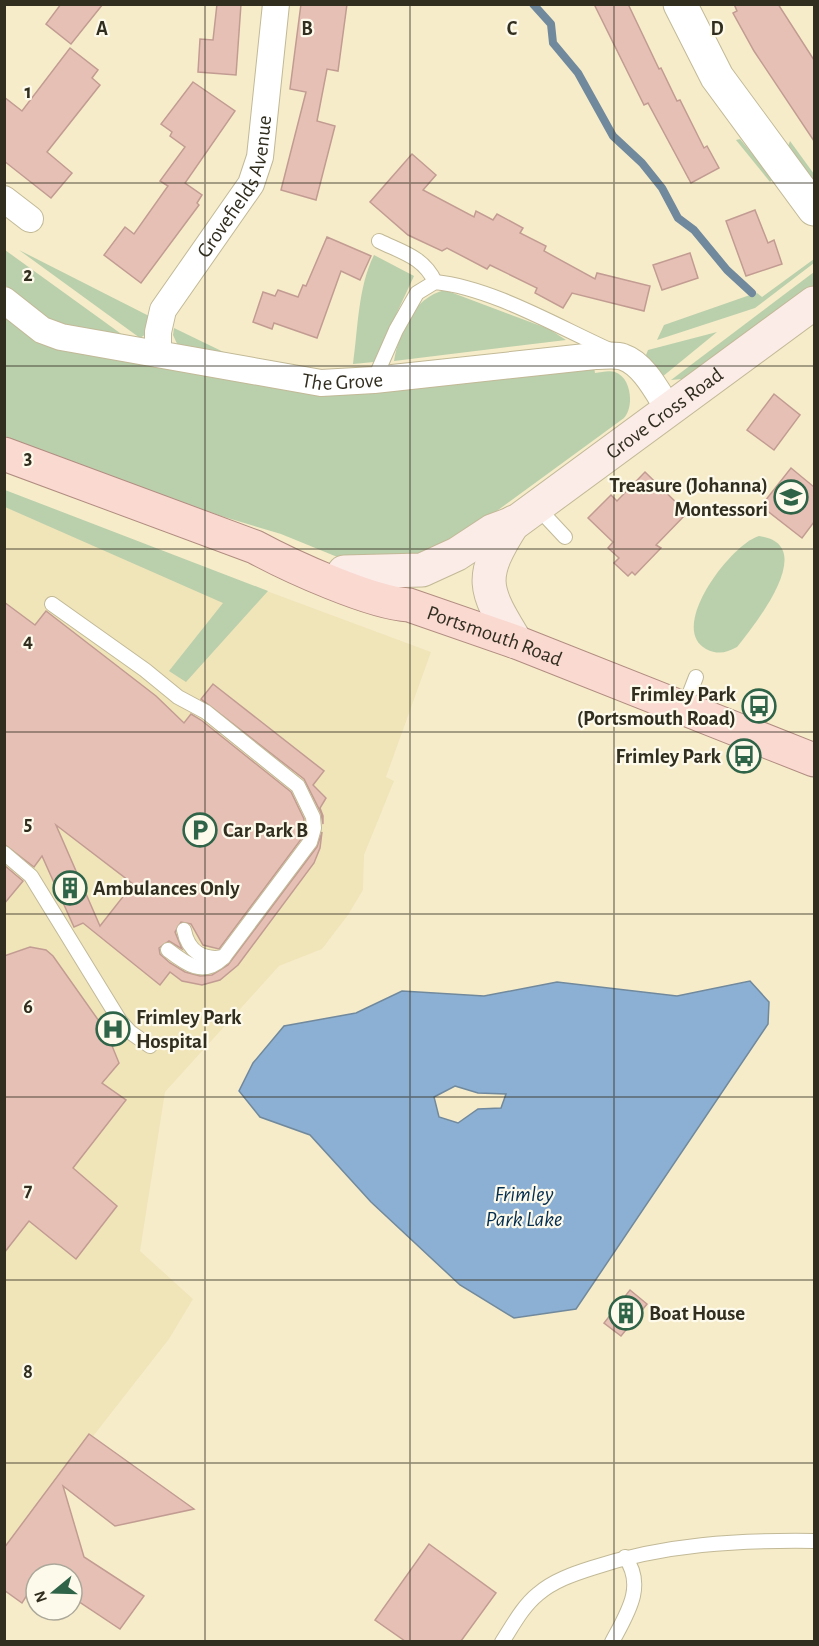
<svg xmlns="http://www.w3.org/2000/svg" width="819" height="1646" viewBox="0 0 819 1646" font-family="'Alegreya Sans',sans-serif">
	<rect width="100%" height="100%" fill="#f6ecc9"/>
	<polygon fill="#f0e4b9" points="5,494 431,652 386,777 394,781 364,855 363,890 348,915 322,949 279,966 165,1092 140,1251 193,1299 169,1339 5,1549"/>
	<g fill="#bacfac">
		<polygon points="740,139 773,179 770,182 736,140"/>
		<polygon points="790,141 814,174 814,185 787,149"/>
		<polygon points="5,250 131,341 48,321 5,285"/>
		<polygon points="19,250 151,317 146,334 140,338"/>
		<path d="M 374,255 L 414,276 L 374,362 L 353,364 C 358,329 358,287 374,255 Z"/>
		<polygon points="814,259 814,263 755,308 657,340 664,325 750,295 753,296 757,293 762,297"/>
		<polygon points="814,272 814,286 692,378 671,380"/>
		<path d="M 445,290 L 549,329 L 566,340 L 394,361 C 399,331 413,298 445,290 Z"/>
		<path d="M 4,315 L 34,340 L 51,347 L 132,359 L 268,384 L 594,367 L 595,373 C 602,372 609,370 615,372 C 632,378 634,407 624,418 L 468,532 L 427,552 L 357,565 L 281,534 L 221,516 L 47,454 L 5,436 Z"/>
		<polygon points="174,328 240,360 179,348 173,335"/>
		<polygon points="717,332 662,377 651,368 646,355 648,350"/>
		<polygon points="5,490 268,591 186,682 169,671 223,603 5,507"/>
		<path d="M 759,536 C 819,544 757,622 737,647 C 726,653 718,655 706,649 C 667,628 731,544 759,536 Z"/>
	</g>
	<path fill="#8cb0d3" stroke="#71899d" stroke-width="1.5" fill-rule="evenodd" d="M 750,981 L 769,1002 L 768,1024 L 576,1309 L 514,1318 L 460,1285 L 371,1202 L 310,1135 L 260,1117 L 239,1091 L 253,1063 L 284,1026 L 356,1013 L 402,991 L 484,996 L 557,982 L 677,996 ZM 455,1086 L 478,1093 L 506,1094 L 501,1108 L 478,1109 L 458,1123 L 439,1117 L 434,1097 Z"/>
	<g fill="none" stroke-linecap="round" stroke-linejoin="round">
		<polyline stroke="#71899d" stroke-width="8" points="533,4 551,24 553,43 578,73 613,136 642,163 662,188 678,218 694,230 727,270 752,293"/>
	</g>
	<g fill="#e7c0b5" stroke="#c29c92" stroke-width="1.5" fill-rule="evenodd">
		<polygon points="61,4 103,4 71,44 46,24"/>
		<polygon points="217,4 241,4 236,75 198,72 200,39 213,40"/>
		<polygon points="301,4 347,4 338,71 327,69 317,121 335,126 316,200 281,190 306,92 290,89"/>
		<polygon points="594,4 628,4 659,69 661,68 677,101 680,100 704,148 707,146 719,168 691,183 648,103 644,105"/>
		<polygon points="734,4 778,4 814,60 814,141 754,51 733,13 737,11"/>
		<polygon points="70,48 98,70 92,78 100,85 47,152 72,173 51,198 4,161 4,97 22,111"/>
		<polygon points="193,82 235,111 185,183 202,195 197,203 199,205 141,283 104,255 125,227 134,234 168,186 160,181 185,147 170,136 172,132 161,124"/>
		<polygon points="412,154 436,175 423,190 474,217 476,211 493,220 497,214 523,228 520,233 546,246 544,251 595,279 597,273 650,286 644,311 572,293 563,308 535,293 537,288 490,265 487,269 447,248 442,251 408,235 370,202"/>
		<polygon points="755,210 768,243 774,240 782,264 746,276 726,221"/>
		<polygon points="327,237 371,256 360,280 341,271 317,338 274,323 272,329 253,322 263,292 275,296 278,290 298,297 303,285 306,286"/>
		<polygon points="690,253 698,278 662,290 653,265"/>
		<polygon points="774,394 800,415 774,450 747,430"/>
		<polygon points="791,468 814,487 814,522 802,538 761,506"/>
		<polygon points="645,472 687,513 656,545 661,548 635,575 632,572 628,576 614,563 619,558 608,548 613,542 588,518 611,495 617,501"/>
		<path d="M 4,602 L 35,625 L 46,611 L 156,696 L 184,723 L 191,714 L 201,720 L 291,792 L 304,819 L 302,838 L 219,949 L 203,945 L 191,924 L 181,922 L 175,932 L 182,949 L 169,941 L 159,948 L 160,954 L 170,963 L 185,972 L 200,976 L 212,975 L 228,965 L 317,847 L 322,832 L 320,848 L 314,863 L 238,965 L 220,980 L 202,985 L 182,981 L 170,972 L 160,985 L 83,923 L 74,927 L 42,856 L 34,867 L 4,844 ZM 56,825 L 133,884 L 100,926 Z"/>
		<polygon points="213,684 324,771 313,785 326,798 320,808 323,816 323,824 321,813 304,779 201,699"/>
		<polygon points="4,865 23,881 4,904"/>
		<polygon points="30,947 46,950 53,956 106,1031 119,1063 102,1083 126,1100 73,1168 117,1206 76,1259 29,1221 4,1253 4,956"/>
		<polygon points="630,1290 647,1304 621,1336 604,1323"/>
		<polygon points="89,1434 194,1509 115,1526 63,1486 84,1557 144,1596 120,1629 72,1597 72,1574 36,1574 36,1581 22,1603 4,1590 4,1548"/>
		<polygon points="429,1544 496,1593 461,1641 405,1641 375,1620"/>
	</g>
	<g fill="none" stroke-linecap="round" stroke-linejoin="round">
		<g stroke="#c2b997" stroke-width="16">
			<g id="service">
				<path d="M 379,241 C 401,252 424,257 435,282"/>
				<path d="M 374,380 L 396,330 L 417,293 L 435,282 C 493,288 558,327 612,351"/>
				<polyline points="536,506 565,537"/>
				<path d="M 52,604 L 145,670 L 178,697 L 206,712 L 298,786 L 313,817 L 314,828 L 310,842 L 223,958 C 203,977 186,964 168,950"/>
				<polyline points="684,708 696,677"/>
				<polyline points="4,853 31,876 120,1021 130,1032 150,1046"/>
				<path d="M 184,930 C 188,951 203,961 224,957"/>
				<path d="M 502,1642 C 513,1625 523,1606 538,1594 C 553,1581 573,1574 592,1568 C 664,1544 738,1540 814,1541"/>
				<path d="M 612,1642 C 627,1614 646,1586 625,1557"/>
			</g>
		</g>
		<g stroke="#c2b997" stroke-width="28">
			<g id="minor">
				<polyline points="4,199 30,219"/>
				<path id="s1" d="M 4,300 L 42,330 L 61,337 L 321,383 L 374,380 L 595,356 C 604,356 615,354 623,357 C 644,364 658,393 669,410"/>
				<path id="s2" d="M 158,354 L 158,332 L 163,310 L 251,184 L 260,157 L 276,4"/>
			</g>
		</g>
		<g stroke="#c2b997" stroke-width="35">
			<polyline id="tertiary" points="680,4 717,77 814,209"/>
		</g>
		<g stroke="#c2b997" stroke-width="35">
			<g id="secondary">
				<path d="M 514,522 C 478,578 483,588 516,642"/>
				<path id="s3" d="M 344,572 L 422,570 L 457,554 L 492,531 L 516,522 L 814,303"/>
			</g>
		</g>
		<g stroke="#b18d80" stroke-width="35">
			<g id="primary">
				<path id="s4" d="M 4,454 L 255,547 C 290,566 371,603 409,605 L 516,642 L 814,760"/>
			</g>
		</g>
		<use href="#service" stroke="#fff" stroke-width="14"/>
		<use href="#minor" stroke="#fff" stroke-width="26"/>
		<use href="#tertiary" stroke="#fff" stroke-width="33"/>
		<use href="#secondary" stroke="#fcece8" stroke-width="33"/>
		<use href="#primary" stroke="#fad9d1" stroke-width="33"/>
	</g>
	<path fill="none" stroke="#312e20" stroke-width="1.5" stroke-opacity="0.55" d="M 205,4 L 205,1642M 410,4 L 410,1642M 614,4 L 614,1642M 4,183 L 814,183M 4,366 L 814,366M 4,549 L 814,549M 4,732 L 814,732M 4,914 L 814,914M 4,1097 L 814,1097M 4,1280 L 814,1280M 4,1463 L 814,1463"/>
	<defs>
		<g id="school-ring" transform="scale(1.725)"><circle r="9.5" fill="#fdfaeb" stroke="#306449" stroke-width="1.5"/><path d="M0-5L7-2L0 1L-7-2ZM-4 1L0 2.5L4 1V4Q0 6-4 4Z" fill="#306449"/></g>
		<g id="bus-ring" transform="scale(1.725)"><circle r="9.5" fill="#fdfaeb" stroke="#306449" stroke-width="1.5"/><path d="M-5-6H5V4H4V6H2V4H-2V6H-4V4H-5ZM-3.5-4V0h7V-4ZM-3.5 1.2v1.5H-2V1.2ZM2 1.2v1.5H3.5V1.2Z" fill="#306449"/></g>
		<g id="parking-ring" transform="scale(1.725)"><circle r="9.5" fill="#fdfaeb" stroke="#306449" stroke-width="1.5"/><path d="M-3.5-5.5H1a3.5 3.5 0 0 1 0 7H-1V5.5H-3.5ZM-1-3.4V-.6H.8a1.4 1.4 0 0 0 0-2.8Z" fill="#306449"/></g>
		<g id="building-ring" transform="scale(1.725)"><circle r="9.5" fill="#fdfaeb" stroke="#306449" stroke-width="1.5"/><path d="M-4-6H4V6H1V3H-1V6H-4ZM-2.5-4.3h1.7v1.8h-1.7ZM.8-4.3h1.7v1.8H.8ZM-2.5-1h1.7V.8h-1.7ZM.8-1h1.7V.8H.8Z" fill="#306449"/></g>
		<g id="hospital-ring" transform="scale(1.725)"><circle r="9.5" fill="#fdfaeb" stroke="#306449" stroke-width="1.5"/><path d="M-5-5h3v3.5h4V-5h3V5h-3V1.5h-4V5h-3Z" fill="#306449"/></g>
	</defs>
	<g fill-rule="evenodd">
		<use href="#school-ring" x="791" y="497"/>
		<use href="#bus-ring" x="759" y="706"/>
		<use href="#bus-ring" x="744" y="756"/>
		<use href="#parking-ring" x="200" y="830"/>
		<use href="#building-ring" x="70" y="888"/>
		<use href="#hospital-ring" x="113" y="1029"/>
		<use href="#building-ring" x="626" y="1313"/>
	</g>
	<g text-anchor="middle" dominant-baseline="central" stroke-width="4.5" stroke-linejoin="round" paint-order="stroke">
		<g font-size="21" fill="#312e20" stroke="#fdfaeb">
			<text stroke="none"><textPath href="#s2" startOffset="190">Grovefields Avenue</textPath></text>
			<text stroke="none"><textPath href="#s1" startOffset="354">The Grove</textPath></text>
			<text stroke="none"><textPath href="#s3" startOffset="368">Grove Cross Road</textPath></text>
			<text stroke="none"><textPath href="#s4" startOffset="524">Portsmouth Road</textPath></text>
		</g>
		<g font-size="21" font-weight="bold" fill="#312e20" stroke="#fdfaeb" text-anchor="start">
			<text x="768" y="485" text-anchor="end">Treasure (Johanna)<tspan x="768" dy="24">Montessori</tspan></text>
			<text x="736" y="694" text-anchor="end">Frimley Park<tspan x="736" dy="24">(Portsmouth Road)</tspan></text>
			<text x="721" y="756" text-anchor="end">Frimley Park</text>
			<text x="223" y="830">Car Park B</text>
			<text x="93" y="888">Ambulances Only</text>
			<text x="136" y="1017">Frimley Park<tspan x="136" dy="24">Hospital</tspan></text>
			<text x="649" y="1313">Boat House</text>
		</g>
		<g font-size="22" font-style="italic" fill="#032d4f" stroke="#fdfaeb">
			<text x="524" y="1194">Frimley<tspan x="524" dy="25">Park Lake</tspan></text>
		</g>
	</g>
	<g font-size="20" text-anchor="middle" font-weight="bold" fill="#312e20" stroke="#fdfaeb" stroke-width="4.5" stroke-linejoin="round" paint-order="stroke">
		<text x="102" y="35">A</text>
		<text x="307" y="35">B</text>
		<text x="512" y="35">C</text>
		<text x="717" y="35">D</text>
		<text x="28" y="98">1</text>
		<text x="28" y="281">2</text>
		<text x="28" y="464">3</text>
		<text x="28" y="647">4</text>
		<text x="28" y="830">5</text>
		<text x="28" y="1013">6</text>
		<text x="28" y="1196">7</text>
		<text x="28" y="1378">8</text>
	</g>
	<rect width="819" height="1646" fill="none" stroke="#312e20" stroke-width="12"/>
	<g transform="translate(54 1592) rotate(251)"><circle r="28" fill="#fdfaeb" stroke="#aba89a" stroke-width="1.5"/>
	<path d="M0-4.5L10 22L0 15L-10 22Z" fill="#306449"/>
	<text y="-9" font-size="16" font-weight="bold" text-anchor="middle" fill="#312e20">N</text>
	</g>
</svg>
